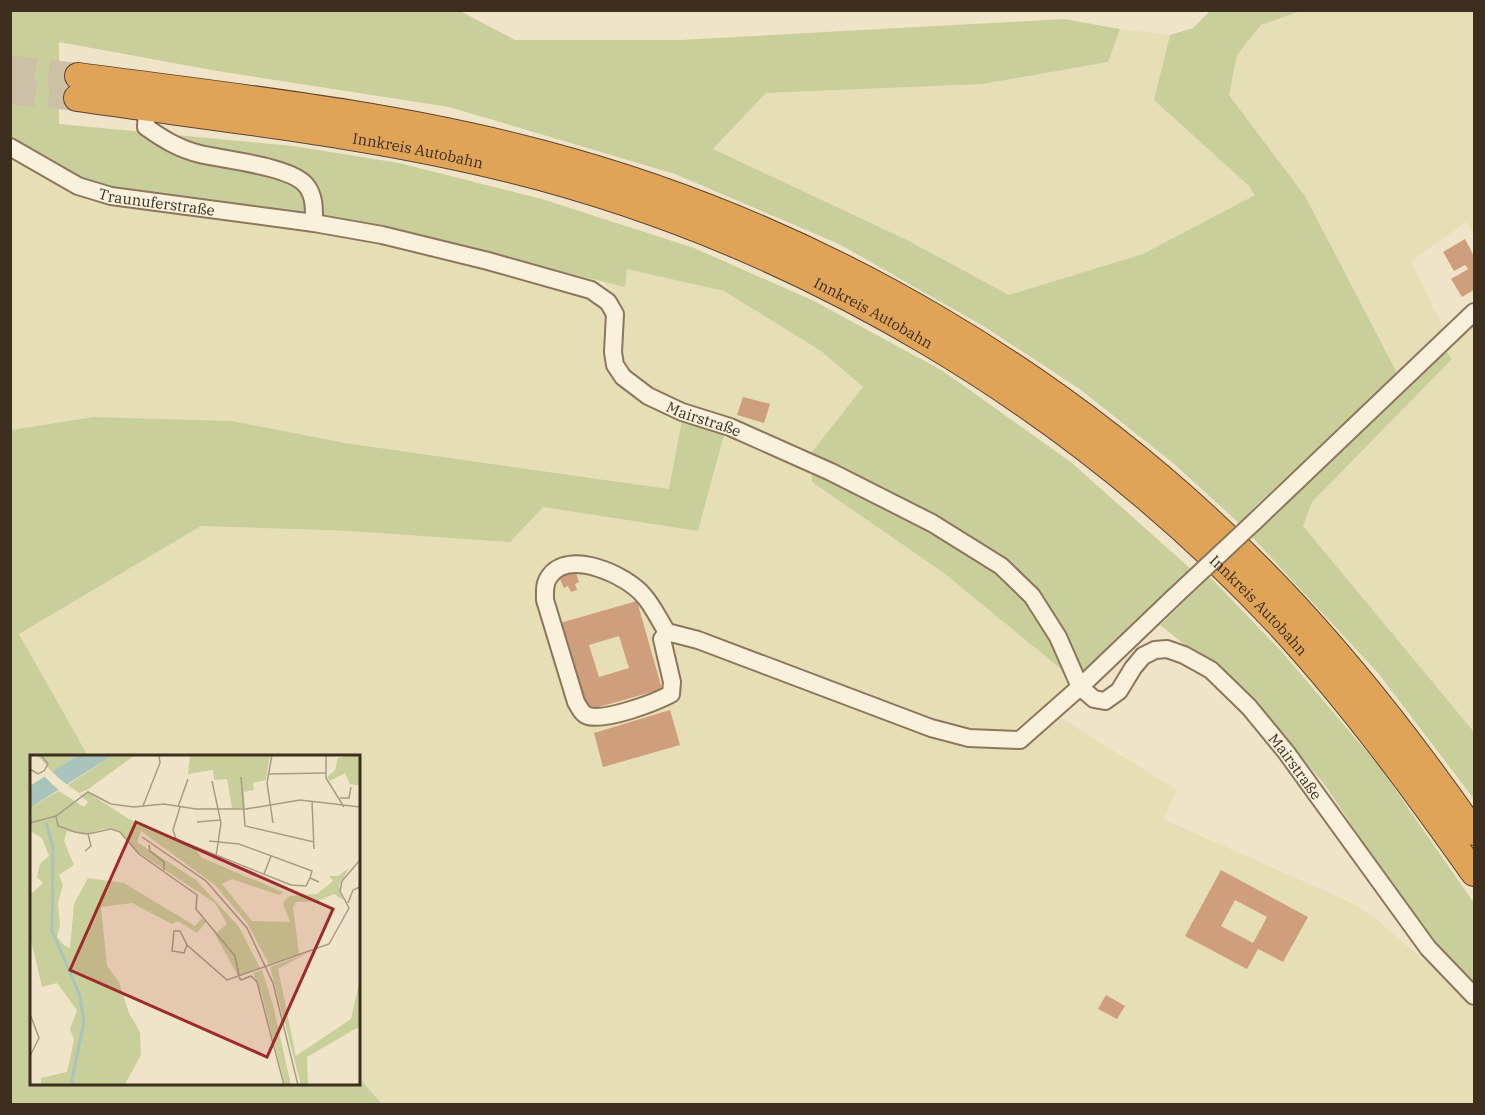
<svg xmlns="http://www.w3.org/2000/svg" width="1485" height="1115" viewBox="0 0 1485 1115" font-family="'IBM Plex Serif',serif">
	<rect width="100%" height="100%" fill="#f0e4c8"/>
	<g fill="#e6deb5">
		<polygon points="1301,11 1474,11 1474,233 1466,222 1411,261 1444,330 1398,375 1305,196 1229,95 1237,55 1261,25"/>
		<polygon points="1120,29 1170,35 1154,100 1249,185 1255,195 1143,254 1009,295 713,149 766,93 983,84 1107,62"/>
		<polygon points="11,154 78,193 381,240 563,288 600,302 606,313 604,352 617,380 682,420 669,489 345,443 232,421 93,417 11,430"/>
		<polygon points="627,268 724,291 821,351 863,387 811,453 680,408 632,381 619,359 622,312 604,282 625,287"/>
		<polygon points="1474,320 1474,732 1303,526 1312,502 1452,359 1445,350"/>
		<polygon points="724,435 811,466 812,482 941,571 1077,682 1051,709 1064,720 1177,790 1163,819 1354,904 1377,920 1474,1003 1474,1104 382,1104 359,1078 358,756 88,756 19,634 201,526 350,531 543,507 698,531"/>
	</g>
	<g fill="#c9cf9b">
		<polygon points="242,10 460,11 515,40 681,40 1064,19 1120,29 1108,62 983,84 766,93 713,149 907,240 1009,295 1143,254 1255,195 1248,185 1154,100 1170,35 1193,28 1210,11 1301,11 1261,25 1237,55 1229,95 1305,196 1398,375 1255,506 1240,524 1173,463 1081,390 985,327 839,244 675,174 449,107 217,71 59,42 59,124 293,146 399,163 542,199 694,248 814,301 943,371 1072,463 1192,570 1077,682 941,571 812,482 811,453 863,387 821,351 724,291 627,269 625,287 495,255 99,187 52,162 11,136 10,11"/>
		<polygon points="1445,350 1452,359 1312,502 1303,526 1474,732 1474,799 1378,673 1252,537"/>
		<polygon points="93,417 232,421 345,443 669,489 682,420 724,435 698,531 543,507 510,542 350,531 201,526 19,634 88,756 32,756 32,1084 358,1084 359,1078 382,1104 11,1104 11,430"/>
		<polygon points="1210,577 1282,652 1379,766 1474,903 1474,986 1413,917 1327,788 1282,733 1224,676 1160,625"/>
	</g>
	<g fill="#cf9f7d" fill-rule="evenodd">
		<polygon points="1465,239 1474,256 1474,290 1462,297 1451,279 1468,269 1465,265 1454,271 1443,252"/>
		<polygon points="743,397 770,404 764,423 737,415"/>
		<polygon points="575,570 579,582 575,584 577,590 571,592 568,586 564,588 559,577"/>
		<path d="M 637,601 L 662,689 L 585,711 L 560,623 ZM 619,636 L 629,668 L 599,677 L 589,645 Z"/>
		<polygon points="670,710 680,745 603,767 594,733"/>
		<path d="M 1221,870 L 1308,917 L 1283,962 L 1258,949 L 1247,969 L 1185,936 ZM 1235,900 L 1267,917 L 1253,943 L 1221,926 Z"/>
		<polygon points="1106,995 1125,1006 1117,1019 1098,1009"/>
	</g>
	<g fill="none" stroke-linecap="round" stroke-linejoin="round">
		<g stroke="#ccc0a6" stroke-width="26" stroke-dasharray="26 13" stroke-linecap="butt">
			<polyline points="10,68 78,76"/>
			<polyline points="10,91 77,98"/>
		</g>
		<g stroke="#8d765c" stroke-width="20">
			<g id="minor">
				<path d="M 147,108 L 146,127 C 163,139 179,149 200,154 C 225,160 288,166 305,184 C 315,195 314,209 314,223"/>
				<path id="s1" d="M 10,147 L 78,186 L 111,196 L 314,223 L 382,235 L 488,261 L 591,290 L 608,302 L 615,314 L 613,352 L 615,365 L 623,377 L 648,396 L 682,412 L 730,427 L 831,472 L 932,523 L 1001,566 L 1032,596 L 1058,637 L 1080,687 L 1094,699 L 1105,701 L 1119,691 L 1133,668 L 1143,656 L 1155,650 L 1167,649 L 1184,655 L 1211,670 L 1249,707 L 1286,752 L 1428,948 L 1474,996"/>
				<polyline points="1253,523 1474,312"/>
				<path d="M 667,632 L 662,639 L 672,682 L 671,694 C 654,703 606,721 588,716 C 582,714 579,707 576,702 L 545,600 C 545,592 544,584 549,577 C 568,548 627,575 644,596 C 653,606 659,620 667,632 L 698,640 L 931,728 L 969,738 L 1020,740 L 1080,687 L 1174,597"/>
			</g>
		</g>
		<g stroke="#5b4430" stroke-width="28">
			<g id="highway">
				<path d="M 78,76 C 234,97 391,113 544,154 C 820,227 1079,380 1277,587 C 1350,663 1414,746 1474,832"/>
				<path id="s2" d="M 77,98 C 222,119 370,134 513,170 C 804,243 1074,405 1279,624 C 1351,702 1413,787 1474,873"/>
			</g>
		</g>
		<use href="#minor" stroke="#faf1dc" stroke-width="16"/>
		<use href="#highway" stroke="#e0a458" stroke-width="26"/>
		<g stroke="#8d765c" stroke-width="20" stroke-linecap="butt">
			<polyline id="minor-bridge" points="1174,597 1253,523"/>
		</g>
		<use href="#minor-bridge" stroke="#faf1dc" stroke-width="16"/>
	</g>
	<g text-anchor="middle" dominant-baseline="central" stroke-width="4.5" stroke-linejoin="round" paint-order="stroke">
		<g font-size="15" fill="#3d2e20" stroke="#f7eed8">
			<text stroke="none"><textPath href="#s2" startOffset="345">Innkreis Autobahn</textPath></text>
			<text stroke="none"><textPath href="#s1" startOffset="159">Traunuferstraße</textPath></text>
			<text stroke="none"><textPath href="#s2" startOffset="831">Innkreis Autobahn</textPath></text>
			<text stroke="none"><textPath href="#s1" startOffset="795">Mairstraße</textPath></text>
			<text stroke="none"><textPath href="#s2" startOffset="1317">Innkreis Autobahn</textPath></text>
			<text stroke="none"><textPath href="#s1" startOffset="1566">Mairstraße</textPath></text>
		</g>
	</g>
	<g transform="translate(30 755)">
		<rect width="330" height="330" fill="#f0e4c8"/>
		<path d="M 7,0 L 48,0 L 22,17 ZM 83,0 L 105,0 L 57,35 L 49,38 L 38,30 ZM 160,0 L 240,0 L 236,25 L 223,28 L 224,35 L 214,37 L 215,53 L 202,53 L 197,24 L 184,25 L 183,15 L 158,19 ZM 317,0 L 330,0 L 330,31 L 320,29 L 315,18 L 300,26 L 297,22 L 305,15 L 308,3 ZM 29,36 L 54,52 L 58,47 L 50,40 L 59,38 L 99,64 L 165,94 L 172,103 L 253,137 L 249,140 L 202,124 L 192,129 L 222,166 L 260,167 L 253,148 L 259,141 L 287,139 L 303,126 L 299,121 L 308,121 L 319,113 L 309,131 L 313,145 L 304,139 L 288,146 L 266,147 L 263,152 L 269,199 L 239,209 L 217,168 L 185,130 L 111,76 L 107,87 L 166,125 L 209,172 L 230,213 L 208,221 L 185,179 L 197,169 L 185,148 L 108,97 L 88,75 L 73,74 L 55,80 L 37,76 L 34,86 L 44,110 L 29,120 L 33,130 L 28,148 L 30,171 L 27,182 L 34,190 L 40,193 L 44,149 L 58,123 L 94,128 L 165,171 L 172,163 L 176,167 L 167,178 L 148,166 L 142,169 L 102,148 L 71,152 L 77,211 L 89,227 L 99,258 L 110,277 L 111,300 L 95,329 L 11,330 L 11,323 L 37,317 L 44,285 L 40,274 L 47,255 L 27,228 L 12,232 L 0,181 L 0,140 L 13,128 L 7,122 L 10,109 L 19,101 L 12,83 L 0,76 L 0,53 ZM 277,198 L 248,214 L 266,301 L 321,264 L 330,223 L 330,279 L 329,273 L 325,274 L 277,302 L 278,330 L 271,330 L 240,212 ZM 232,215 L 243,250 L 261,330 L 255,330 L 232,240 L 223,218 Z" fill="#c9cf9b"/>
		<path d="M 48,0 L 83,0 L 0,53 L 0,31 Z" fill="#a9c4bc"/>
		<path d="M 19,14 L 31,25 L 40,32 L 32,37 L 24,31 L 12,19 Z" fill="#f0e4c8"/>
		<path fill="none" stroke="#a9c4bc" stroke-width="3" d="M 16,67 L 23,93 L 22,176 L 49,238 L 54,266 L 41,330"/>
		<path fill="none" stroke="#a89b85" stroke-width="1.5" d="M 242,0 L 237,28 L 243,68M 296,0 L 296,23 L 314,52M 0,14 L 8,19 L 14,16 L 18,9 L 11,0M 238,19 L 295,18M 211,22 L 215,71 L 284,87M 182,26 L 191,68 L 186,101M 310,43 L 319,43 L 321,32M 282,46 L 284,94M 113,51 L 130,8 L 129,0M 148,52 L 158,24M 150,52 L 143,75 L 146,84 L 261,130 L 276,131 L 280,123M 26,61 L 28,71 L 45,77 L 58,79 L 81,74 L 90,77 L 109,99 L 167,140 L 166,154 L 205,201 L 209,221M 167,67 L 190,65M 0,68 L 26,61 L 58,37 L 81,49 L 104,52 L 134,49 L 166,54 L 216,54 L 270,45 L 330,52M 112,82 L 176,126 L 217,173 L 243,228 L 268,330M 179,86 L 209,89 L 282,116 L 280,123 L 289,127M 119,90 L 120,96 L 134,107 L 134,115M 55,96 L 61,91 L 58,79M 234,119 L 241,101M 318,148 L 323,135 L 330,132M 157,190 L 154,198 L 142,196 L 144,176 L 150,176 L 157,190 L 197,225 L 299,189 L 319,153 L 310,136 L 312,126 L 330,105M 209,222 L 211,225 L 221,221 L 227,227 L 254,330M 0,259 L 9,283 L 0,301"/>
		<path fill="#9e2a2b" fill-opacity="0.15" stroke="#9e2a2b" stroke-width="3" d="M 106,67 L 303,154 L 237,302 L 40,215 Z"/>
		<rect width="330" height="330" fill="none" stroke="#3d2e20" stroke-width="3"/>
	</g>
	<rect width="1485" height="1115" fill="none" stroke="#3d2e20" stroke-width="24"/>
</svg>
